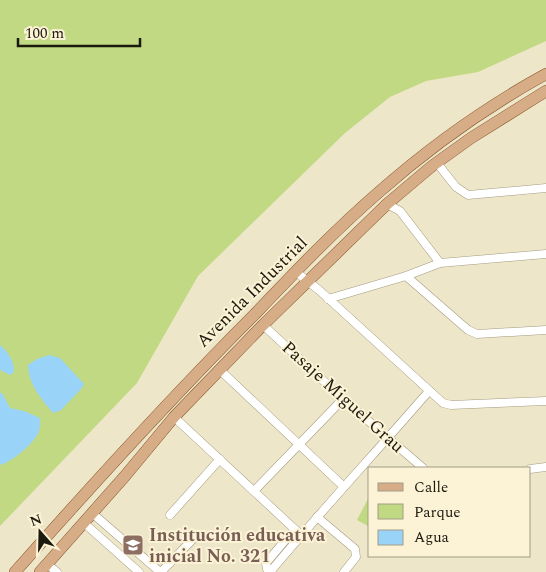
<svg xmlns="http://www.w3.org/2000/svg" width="546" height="572" viewBox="0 0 546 572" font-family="Spectral,serif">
	<rect width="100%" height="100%" fill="#eee6c9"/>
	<g fill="#c0d982">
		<polygon points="0,0 546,0 546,41 478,72 426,81 390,97 345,133 198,276 137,383 0,526"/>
		<polygon points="370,495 370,527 357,520"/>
	</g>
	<g fill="#9ad3f8">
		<path d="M 0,345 C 9,353 14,361 14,372 L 10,375 L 0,370 Z"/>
		<path d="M 49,355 L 60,358 L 84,384 L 82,388 L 61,410 L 53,413 C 41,399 28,383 28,365 L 37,359 Z"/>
		<path d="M 0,393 L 2,393 L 10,408 L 24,411 L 40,418 C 40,422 40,427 39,431 C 35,443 12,462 0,465 Z"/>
	</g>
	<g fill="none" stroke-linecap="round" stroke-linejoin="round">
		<g stroke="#a49c81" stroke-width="9">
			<g id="street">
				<polyline points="437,163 456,187 468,195 546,188"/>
				<polyline points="387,204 400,211 440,263"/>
				<polyline points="296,272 319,290 443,403 451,405 546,401"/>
				<polyline points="406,276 468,330 477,334 546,330"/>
				<polyline points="328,299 406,276 440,263 546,254"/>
				<polyline points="263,325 343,399 423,468"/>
				<polyline points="220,370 343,486"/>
				<polyline points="174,417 301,535"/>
				<polyline points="530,469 546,467"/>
				<polyline points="254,491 343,399"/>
				<polyline points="92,513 160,572"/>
				<polyline points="170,515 220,459"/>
				<polyline points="317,517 355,549 356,557 344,572"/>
				<polyline points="84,523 139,572"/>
				<polyline points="47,564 57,572"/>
				<polyline points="161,572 194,538"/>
				<path d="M 270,572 C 322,510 377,451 429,391"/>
				<polyline points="270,572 267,569 266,563 288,537 297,531"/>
			</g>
		</g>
		<g stroke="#855629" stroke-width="12">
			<g id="primary">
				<path d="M 15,572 C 93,484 172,397 255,314 C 295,272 335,230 379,192 C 430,147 486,107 546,74"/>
				<polyline points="40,572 125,476 174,417 263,325 387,204 432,166 471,138 546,91"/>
			</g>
		</g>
		<use href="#street" stroke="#fff" stroke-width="8"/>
		<use href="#primary" stroke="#d7ad88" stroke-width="11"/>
	</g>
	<defs>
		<g id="school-square" transform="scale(1.125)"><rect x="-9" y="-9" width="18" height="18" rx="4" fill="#8d6e63" stroke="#fcf3d6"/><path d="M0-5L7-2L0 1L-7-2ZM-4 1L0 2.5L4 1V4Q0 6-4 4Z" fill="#fff"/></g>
	</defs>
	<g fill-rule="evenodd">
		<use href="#school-square" x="133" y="545"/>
	</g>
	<g text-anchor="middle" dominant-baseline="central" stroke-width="4" stroke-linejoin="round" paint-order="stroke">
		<g font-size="18" fill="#1c190e" stroke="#fcf3d6">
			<text transform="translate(252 292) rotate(-45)">Avenida Industrial</text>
			<text transform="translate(343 397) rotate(42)">Pasaje Miguel Grau</text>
		</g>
		<g font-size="18" font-weight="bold" fill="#785e54" stroke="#fcf3d6" text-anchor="start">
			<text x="149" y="535">Institución educativa<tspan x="149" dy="21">inicial No. 321</tspan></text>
		</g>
	</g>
	<rect x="368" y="467" width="162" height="90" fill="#fcf3d6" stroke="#a29c86"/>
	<rect x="378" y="483" width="25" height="8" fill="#d7ad88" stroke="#a29c86"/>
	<text x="414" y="492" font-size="15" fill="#1c190e">Calle</text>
	<rect x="378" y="504" width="25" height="15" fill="#c0d982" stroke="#a29c86"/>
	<text x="414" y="517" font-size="15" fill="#1c190e">Parque</text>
	<rect x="378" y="530" width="25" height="15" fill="#9ad3f8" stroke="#a29c86"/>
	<text x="414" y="542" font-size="15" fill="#1c190e">Agua</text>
	<g transform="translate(40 532) rotate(340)" stroke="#fcf3d6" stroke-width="4" paint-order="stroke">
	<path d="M0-4L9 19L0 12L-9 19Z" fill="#1c190e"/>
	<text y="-8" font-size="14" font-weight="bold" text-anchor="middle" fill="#1c190e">N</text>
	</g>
	<path d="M18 38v8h122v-8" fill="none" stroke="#1c190e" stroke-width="2.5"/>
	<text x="25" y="38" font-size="15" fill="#1c190e" stroke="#fcf3d6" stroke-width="4" paint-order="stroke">100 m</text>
</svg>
